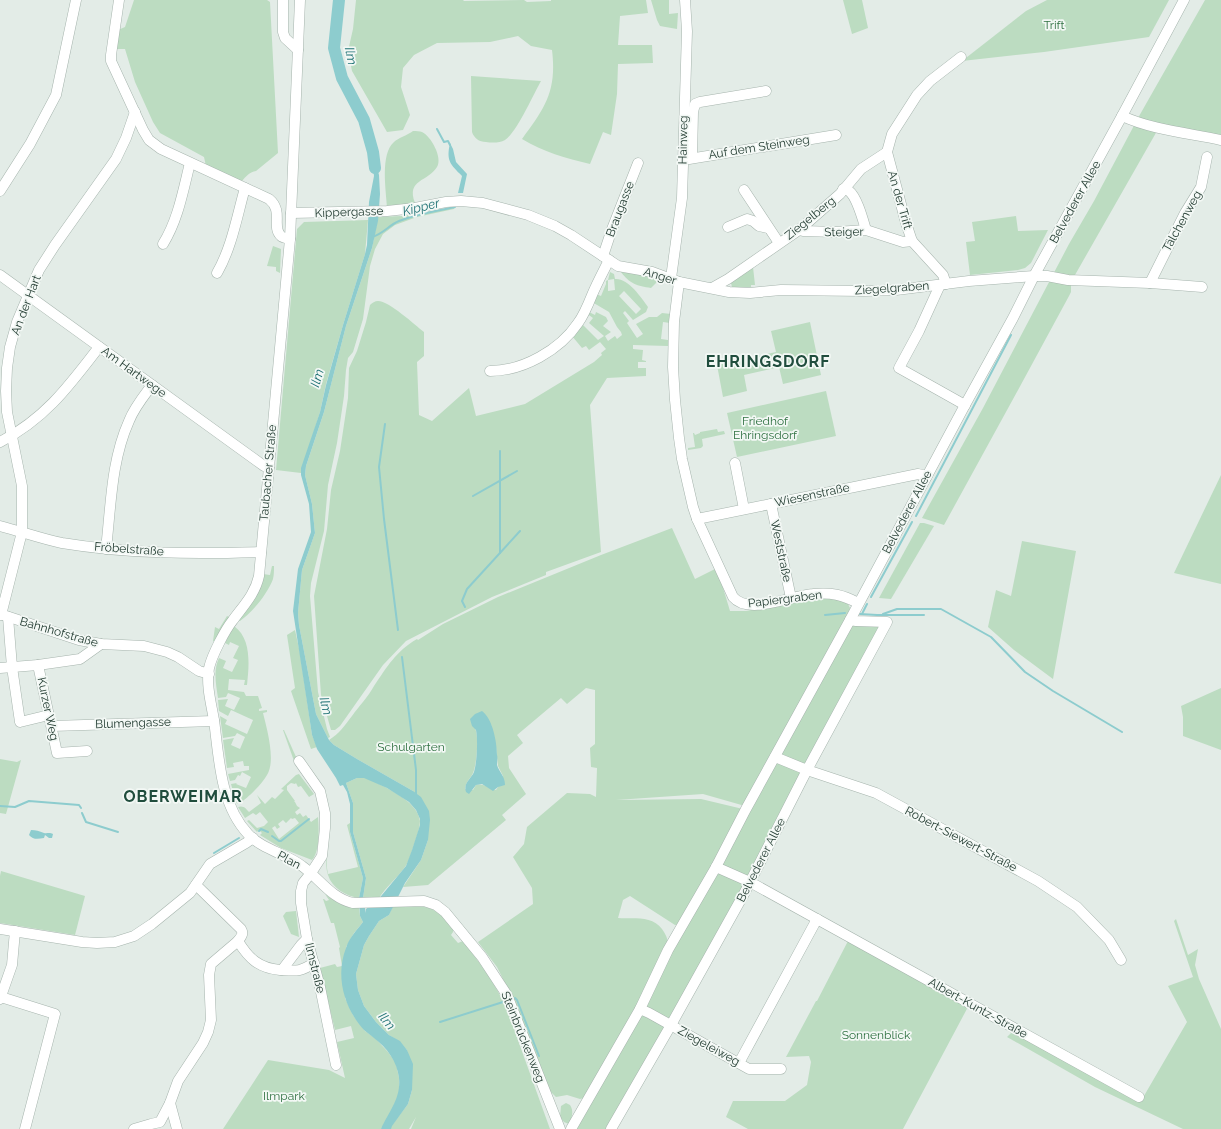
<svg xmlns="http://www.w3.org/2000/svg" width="1221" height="1129" viewBox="0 0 1221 1129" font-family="Raleway,sans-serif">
	<rect width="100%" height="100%" fill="#e3ece7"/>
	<g fill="#bcdcc1" fill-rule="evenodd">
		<path d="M 134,0 L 267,0 L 270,2 L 278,153 L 256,171 C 250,172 246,176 242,181 L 232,179 L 206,166 L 204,157 L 160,133 L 153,122 L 135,82 L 125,49 L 115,49 L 118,30 L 125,27 Z"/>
		<path d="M 356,0 L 463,0 L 464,1 L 524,0 L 527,2 L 551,1 L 551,0 L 646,0 L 648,13 L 620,16 L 618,45 L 652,45 L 653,63 L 618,64 L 617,94 L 611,135 L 603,132 L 590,164 C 566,158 543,152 522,139 C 545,108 557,91 552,50 L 531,46 L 518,36 L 490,42 L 437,43 L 414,55 L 403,68 L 401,87 L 410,115 L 403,130 L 387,132 L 352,71 L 348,51 L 353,29 Z"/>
		<polygon points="651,0 669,0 669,14 678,13 677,29 660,26 657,20"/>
		<polygon points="843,0 862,0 868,28 852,34"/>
		<polygon points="1047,0 1169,0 1149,37 1044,52 962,61 1026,11"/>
		<polygon points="1205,0 1221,0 1221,138 1161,124 1071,282 1071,292 1069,296 1012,401 944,525 922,518 983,408 1069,244 1094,201 1138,118"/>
		<path d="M 471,76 L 541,81 C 533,95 517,132 505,140 C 500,143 492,143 486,142 C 479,142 474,138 472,132 Z"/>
		<path d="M 413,131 C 416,131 420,131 422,132 C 431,136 443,158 437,167 C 428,182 406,179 415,203 L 387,207 C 386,190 380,154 394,142 C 398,138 408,135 413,131 Z"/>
		<polygon points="455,207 454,209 417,217 395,225 383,234 375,249 370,266 363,319 353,352 348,358 346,370 344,396 337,443 328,485 324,531 311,583 310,596 318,692 327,729 330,737 328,738 316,714 299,625 298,613 302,570 315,533 312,504 305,475 306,466 324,412 346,326 372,248 378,217 402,216"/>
		<polygon points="1016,216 1018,231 1048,230 1031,263 1025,268 1018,270 970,275 966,242 975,241 972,222"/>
		<polygon points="368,220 365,254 343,325 326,384 320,412 301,473 276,470 297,229 304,222"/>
		<polygon points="273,246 281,249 280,273 276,271 276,267 267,266"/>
		<polygon points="753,267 755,285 751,285 751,287 737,288 732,287 731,283"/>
		<path d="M 610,272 L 614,274 L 615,279 C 628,278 641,297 648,307 L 646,312 L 633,320 L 625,311 L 623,313 L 629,321 L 627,323 L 637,338 L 643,334 L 636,324 L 649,317 L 657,317 L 662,313 L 671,314 L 670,323 L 663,322 L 661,339 L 668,340 L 668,346 L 633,345 L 633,349 L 643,350 L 642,360 L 646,361 L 646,362 L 638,362 L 638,368 L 646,368 L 646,376 L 607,378 L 590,405 L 601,552 L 546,572 L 546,575 L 492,597 L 406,641 L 383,665 L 340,726 L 335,730 L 331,730 L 321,695 L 314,596 L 327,529 L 331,490 L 340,451 L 348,398 L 349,368 L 357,351 L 366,322 L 370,305 C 372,303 375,301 378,301 C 389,301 415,325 424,332 L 424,356 L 417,362 L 419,415 L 432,421 L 469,388 L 476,416 L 525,404 L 594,362 L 602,355 L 601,353 L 606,349 L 600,342 L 589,350 L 586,346 L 582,348 L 572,336 L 582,324 L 598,340 L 604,336 L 589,323 L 593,318 L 586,313 L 587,311 L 595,315 L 596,312 L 606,317 L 608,321 L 603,326 L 611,332 L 605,336 L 608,341 L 615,336 L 617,339 L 622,335 L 621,332 L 617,327 L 609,312 L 592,302 L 596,294 L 601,296 L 606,284 L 606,281 L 608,280 ZM 614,279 L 615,290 L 608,291 L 608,280 ZM 624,291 L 641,309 L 636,314 L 619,296 Z"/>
		<path d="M 621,272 L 642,274 L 659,280 L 651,288 C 637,286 630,284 621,272 Z"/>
		<polygon points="810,322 821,375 783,384 779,367 744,375 747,391 723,397 717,365 776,352 771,331"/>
		<polygon points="826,391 836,436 737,457 727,413"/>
		<polygon points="717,429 718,432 724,431 725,434 702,439 703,446 701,448 688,450 688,448 695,447 693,433 694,433 695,435 700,433 700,432"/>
		<polygon points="1221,475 1221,584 1174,573"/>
		<polygon points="920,523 924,523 934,526 891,599 879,598"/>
		<path d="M 672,528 L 695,579 L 717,568 L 730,611 L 746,611 L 777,605 L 791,601 L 833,597 L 847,602 L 850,608 L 848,616 L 745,806 L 703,794 L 616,800 L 701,799 L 743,809 L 681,924 L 675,925 L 630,896 L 623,900 L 618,918 C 634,919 652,915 662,929 C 668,938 668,940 668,950 L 584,1098 L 580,1099 L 567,1095 L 556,1097 L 549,1090 L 537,1060 L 531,1043 L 515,1003 L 497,967 L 478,942 L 533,904 L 532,888 L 513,857 L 524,844 L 527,827 L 567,793 L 590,794 L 596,797 L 597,768 L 591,767 L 590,748 L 595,744 L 595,690 L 586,688 L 567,704 L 561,698 L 517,735 L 523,743 L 508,756 L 509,768 L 526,794 L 502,815 L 506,820 L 428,885 L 403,887 L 421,860 L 428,840 L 413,791 L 357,759 L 334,745 L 329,740 C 339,734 345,725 352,716 C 359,706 368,697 374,686 C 387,667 396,651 417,639 L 418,640 L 443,624 L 498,597 L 601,555 ZM 491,725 L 496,747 L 498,766 L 503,776 L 498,787 L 496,790 C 487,789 486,783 476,785 L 473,790 L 465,789 C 466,782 469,780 472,775 C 477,767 479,736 475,728 Z"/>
		<polygon points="1022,541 1076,551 1053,679 1014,650 988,627 996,590 1011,596"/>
		<path d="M 272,566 L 274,566 C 274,570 274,575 273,579 C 268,593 252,613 240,621 L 238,620 L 263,574 L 270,575 Z"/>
		<polygon points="227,616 229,617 215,642 213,641 215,627 219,629"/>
		<polygon points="851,623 885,623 746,885 608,1129 576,1129"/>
		<path d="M 234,626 C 252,639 249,666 247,685 L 244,685 L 245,680 L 229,679 L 228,690 L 244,692 L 246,696 L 258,696 L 262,708 L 259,709 L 259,711 L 267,710 L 267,712 L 263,713 C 267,729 276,761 267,775 C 264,780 259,786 255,790 C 250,795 244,801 238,804 L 236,802 L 231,784 L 237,783 L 236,784 L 246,788 L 251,777 L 242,772 L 240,776 L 238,775 L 235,780 L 230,781 L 228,774 L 249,770 L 249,766 L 244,766 L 243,761 L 233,763 L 234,767 L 227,768 L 223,740 L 234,738 L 231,745 L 240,749 L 245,737 L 237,733 L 235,736 L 223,738 L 220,716 L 227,720 L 225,724 L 247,734 L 253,720 L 231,710 L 228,716 L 219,711 L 218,700 L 228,699 L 225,706 L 234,710 L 240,698 L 228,693 L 226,697 L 218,698 C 216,684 213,671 219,658 L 226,661 L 223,668 L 232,672 L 238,660 L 233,658 L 239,646 L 230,642 L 229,645 L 225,643 Z"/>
		<polygon points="295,630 300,653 312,735 317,747 311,749 291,691 295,688 287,635"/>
		<polygon points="1221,688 1221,750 1183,736 1183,717 1181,706"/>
		<polygon points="283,730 284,730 296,757 296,759 294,761"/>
		<polygon points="0,759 17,762 21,760 6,814 0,813"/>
		<path d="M 299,774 L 314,794 L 309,797 L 301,786 L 298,787 L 296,783 L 295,784 L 291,783 L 287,786 L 287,790 L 295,801 L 294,802 L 295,802 L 297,806 L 300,808 L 295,812 L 297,815 L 300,813 L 303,817 L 306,815 L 311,822 L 318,817 C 319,828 320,852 312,860 L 281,848 L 260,835 L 262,833 L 259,830 L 257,832 L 247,821 L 249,820 L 257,828 L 264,826 L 268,822 L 260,812 L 256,815 L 253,813 L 245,818 L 238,807 C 244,805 246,809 249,812 L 261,803 L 257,795 L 265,804 L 272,797 L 275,799 L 284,790 L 281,789 L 296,775 ZM 291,818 L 292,819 L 295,818 L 299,823 L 279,839 L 272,828 L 275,826 L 277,829 L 280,827 L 278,824 L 283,820 L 286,823 Z"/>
		<path d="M 364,777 C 381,785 418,800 420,821 C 420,828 417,835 415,842 C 412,850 410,860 405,867 C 397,878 386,887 379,898 L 363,898 L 366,878 L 353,832 L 353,803 L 346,783 L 357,778 Z"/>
		<path d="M 350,823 L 350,832 L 363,878 L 359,898 C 346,896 332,888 328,875 C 325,867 327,856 327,847 L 327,868 L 328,874 L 358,867 L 347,825 Z"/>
		<polygon points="1,871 85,896 75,935 0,923 0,876"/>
		<path d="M 325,894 C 337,903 343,907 359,907 L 360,916 L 363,922 L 354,933 L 346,947 L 345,998 L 353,1015 L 365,1031 L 375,1038 L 388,1052 L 396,1063 L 399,1078 L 399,1094 L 392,1110 L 381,1129 L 223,1129 L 268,1060 L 329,1070 L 345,1078 L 337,1042 L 354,1038 L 351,1026 L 335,1030 L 320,968 L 335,964 L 337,967 L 342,966 L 339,948 L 340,947 L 334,923 L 331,923 L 323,899 L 324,899 L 326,901 L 329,900 Z"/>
		<path d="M 393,906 C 409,906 428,903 441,915 C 445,919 449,925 453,929 L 453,932 L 451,935 L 458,943 L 463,941 C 479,962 495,983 506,1007 L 550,1129 L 411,1129 L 416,1117 L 409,1129 L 389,1129 L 408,1104 L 412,1090 L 407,1050 L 400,1042 L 389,1035 L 376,1022 L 364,1006 L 358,990 L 356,974 L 364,945 L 369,936 L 379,921 L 389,915 Z"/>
		<polygon points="296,911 299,937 291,934 283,916 286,912"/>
		<polygon points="1176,919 1188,955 1198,949 1195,965 1199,979 1221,1029 1221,1129 1183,1129 1095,1087 1007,1037 1012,1032 1141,1101 1187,1022 1168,986 1193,977 1174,921"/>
		<polygon points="848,941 969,1005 903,1129 748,1129 726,1117 733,1101 785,1101 807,1085 811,1062 809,1056 786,1057 816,1001 817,1001"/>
		<path d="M 566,1103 L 570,1105 C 574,1111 572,1117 569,1124 L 564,1122 L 560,1117 L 561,1106 Z"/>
	</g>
	<g fill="#8dccce" fill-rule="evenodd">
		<path d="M 450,143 L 453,149 L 456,162 L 467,174 L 463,193 L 458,193 L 462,176 C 450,164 446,161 450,143 Z"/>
		<path d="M 373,152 L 379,175 L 380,194 L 378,221 L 372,248 L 346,326 L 324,412 L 306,466 L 305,475 L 312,504 L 315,533 L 302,570 L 298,613 L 299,625 L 316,714 L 329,740 L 334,745 L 357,759 L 413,791 L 421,797 L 429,811 L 430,820 L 428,840 L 421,860 L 405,883 L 389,915 L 379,921 L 369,936 L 364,945 L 356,974 L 358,990 L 364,1006 L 376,1022 L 389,1035 L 400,1041 L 407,1050 L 413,1064 L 412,1090 L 408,1104 L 392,1126 L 391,1129 L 381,1129 C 389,1111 401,1099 399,1078 C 397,1061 387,1048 374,1038 C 371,1035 367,1033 364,1030 C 344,1008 335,976 346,948 C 349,938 357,930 363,922 L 360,916 L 359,898 L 363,878 L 350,832 L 350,804 L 347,792 L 343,785 L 340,786 L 336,778 L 317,749 L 312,735 L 293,611 L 298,569 L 311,532 L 309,504 L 301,475 L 301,468 L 320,412 L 326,385 L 343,325 L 365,254 L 367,245 L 369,202 L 374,176 L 372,159 ZM 357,778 L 364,778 L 387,788 L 409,802 L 416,810 L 420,819 L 420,825 L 412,850 L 406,866 L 377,901 L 366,909 L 366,913 L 363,898 L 366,878 L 353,832 L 353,803 L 346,783 Z"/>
		<path d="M 482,711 C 493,719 497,743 497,755 C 498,758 497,761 497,765 C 499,772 505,776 505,785 L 498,787 L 493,791 L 482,784 L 476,785 L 469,794 L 466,792 C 463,783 471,779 474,772 C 477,762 478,740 476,730 L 472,726 L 470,719 L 475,714 Z"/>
		<path d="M 31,830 C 36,830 39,831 44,833 C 47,834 49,832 53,834 L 52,838 L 49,838 L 45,835 L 44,838 C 38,839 33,840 29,835 Z"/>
	</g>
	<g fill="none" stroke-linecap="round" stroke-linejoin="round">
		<g stroke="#8dccce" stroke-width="2">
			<polyline points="437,129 444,142 448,141 450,145"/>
			<path d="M 372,237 C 383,234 389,225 399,221 C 416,214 436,211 455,207"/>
			<polyline points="385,424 379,467 384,519 398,630"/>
			<polyline points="500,451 500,553"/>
			<polyline points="473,496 517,471"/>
			<polyline points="916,516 1011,335"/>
			<polyline points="871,597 912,522"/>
			<polyline points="465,607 462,601 467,589 520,531"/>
			<polyline points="860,614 877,615 924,615"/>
			<polyline points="862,614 867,604"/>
			<polyline points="883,614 897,609 941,609 991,637 1025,672 1053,691 1122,732"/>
			<polyline points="825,615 845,613"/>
			<polyline points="402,657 416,770 416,795"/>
			<polyline points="0,806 15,807 29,801 79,805 81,808"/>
			<polyline points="82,813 86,822 118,832"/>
			<polyline points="259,831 261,829 268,832"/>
			<polyline points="272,836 279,841 281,841 309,819"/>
			<polyline points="214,853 239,838"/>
			<polyline points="515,998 517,1000 539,1056"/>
			<polyline points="440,1022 503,1002"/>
		</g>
		<polyline stroke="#8dccce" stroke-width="12" points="339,0 334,48 342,78 364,120 373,152 375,168"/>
		<g stroke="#a6b4ad" stroke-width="11">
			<g id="minor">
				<path d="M 119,0 L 111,55 L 111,61 L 143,130 L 149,140 L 161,149 L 269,199 C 284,211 271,227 281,236 C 283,238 287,238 290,239"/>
				<polyline points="283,0 283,32 285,38 298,50"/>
				<path d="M 300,0 L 290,239 L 259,576 C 255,594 244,605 233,620 C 225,630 212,655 209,668 C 206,685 211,703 214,720 C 219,758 220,804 248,834 C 263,850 285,853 302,866 C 320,879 331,898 353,903 L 424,901 L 436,905 L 445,912 L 482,957 L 507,995 L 560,1129"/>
				<path d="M 1122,116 C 1153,130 1188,133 1221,140"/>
				<polyline points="887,152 906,223 912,241 943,275 946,284"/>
				<polyline points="887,152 892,134 917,95 930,81 961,57"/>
				<polyline points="692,158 693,112 695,104 700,102 766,91"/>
				<polyline points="683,160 836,135"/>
				<path d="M 843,189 C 845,190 848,190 849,191 C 857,197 863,220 866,230"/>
				<polyline points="744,190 779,243"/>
				<polyline points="0,191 30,144 56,95 76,0"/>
				<polyline points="291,213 387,211 415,208 446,202 461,201 483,203 528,215 555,226 571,235 618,266 652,272 679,282 729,292 750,293 781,290 864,291 896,290 969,281 1034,276 1047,276 1068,280 1150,283 1202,287"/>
				<polyline points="728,227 747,219 753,221 759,226 768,228"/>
				<polyline points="799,230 803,231 836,232 866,230 903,242 912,241"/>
				<path d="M 163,244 C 178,220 183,191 190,163"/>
				<polyline points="603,256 612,229 638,163"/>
				<path d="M 217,273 C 232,247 237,216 245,188"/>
				<polyline points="0,275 264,466 269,467"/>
				<polyline points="671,278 682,198 687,31 685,0"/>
				<path d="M 679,282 L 674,322 L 673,367 L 675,400 L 679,438 L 682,459 L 693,507 L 697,519 L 733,597 C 749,616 792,595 813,594 C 831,592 843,595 858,603"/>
				<polyline points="1150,283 1185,213 1201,187 1207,157"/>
				<polyline points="940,285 919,331 899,368 965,405"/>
				<polyline points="712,288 728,279 799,230 840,194 861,169 887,152"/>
				<path d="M 490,371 C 523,371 560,350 578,323 C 584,315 588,305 592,295 C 597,283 603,272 609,260"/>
				<path d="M 0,442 C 45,419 69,386 99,347"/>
				<polyline points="735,463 744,509"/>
				<polyline points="771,504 791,598"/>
				<polyline points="697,519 918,474 927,476"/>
				<path d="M 0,526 C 20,531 42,539 62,543 C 128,554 195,554 261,552"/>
				<path d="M 106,549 C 111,506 111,461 129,421 C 134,408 143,397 152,385"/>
				<polyline points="0,614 79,640 101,644 144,646 167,652 178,657 199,671 209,674"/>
				<polyline points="1,615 22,532 22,486 7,412 6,391 7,368 10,347 17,322 39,270 55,245 116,159 126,138 135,112"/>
				<polyline points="8,617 12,667 20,722 49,715"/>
				<polyline points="38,665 57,753 87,751"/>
				<polyline points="0,668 38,665 80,659 101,644"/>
				<polyline points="52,726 214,721"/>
				<polyline points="775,757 807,770 876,793 1038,881 1077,907 1109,940 1121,960"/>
				<polyline points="299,761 320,791 325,813 325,828 322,856 311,873 303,883 301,891 301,903 307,939 320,987 336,1065"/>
				<polyline points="716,867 750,882 1139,1097"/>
				<path d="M 196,885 L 241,929 C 244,934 241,937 238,941 C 249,959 259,968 280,970 C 297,971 300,972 314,963"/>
				<polyline points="0,929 82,942 97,943 115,942 134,936 152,924 190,893 210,864 246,843 253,838"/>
				<polyline points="282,970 301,945 307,939"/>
				<polyline points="1,997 55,1014 25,1129"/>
				<polyline points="0,999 12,965 15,931"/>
				<polyline points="640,1009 649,1013 749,1069 781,1069"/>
				<polyline points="739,1063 817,919"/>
				<polyline points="170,1103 177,1129"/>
				<polyline points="134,1129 151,1124 160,1122 170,1103 178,1081 203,1043 208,1032 211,1020 209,975 211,964 238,941"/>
				<polyline points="571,1129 640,1009 668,950 716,867 746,809 850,620 965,405 1013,318 1034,276 1122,116 1184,0"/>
				<polyline points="611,1129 671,1025 745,892 807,770 887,622 856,621 850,620"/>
			</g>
		</g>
		<use href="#minor" stroke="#fff" stroke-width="10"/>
	</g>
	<g text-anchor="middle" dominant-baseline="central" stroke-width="3.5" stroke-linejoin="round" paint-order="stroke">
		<g font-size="12" fill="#2f7141" stroke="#f3f8f5">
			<text x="1054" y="25">Trift</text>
			<text x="765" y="421">Friedhof<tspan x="765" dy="14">Ehringsdorf</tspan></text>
			<text x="411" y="747">Schulgarten</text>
			<text x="876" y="1035">Sonnenblick</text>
			<text x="284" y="1096">Ilmpark</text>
		</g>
		<g font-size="12" fill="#233c32" stroke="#f3f8f5">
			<text transform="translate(683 140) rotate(-89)">Hainweg</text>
			<text transform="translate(759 147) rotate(-9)">Auf dem Steinweg</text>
			<text transform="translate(900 200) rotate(74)">An der Trift</text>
			<text transform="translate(1075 202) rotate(-61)">Belvederer Allee</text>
			<text transform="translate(620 209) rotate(-69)">Braugasse</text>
			<text transform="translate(349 212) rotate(-2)">Kippergasse</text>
			<text transform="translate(810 218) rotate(-39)">Ziegelberg</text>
			<text transform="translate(1182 221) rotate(-61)">Tälchenweg</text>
			<text transform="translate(844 232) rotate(-1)">Steiger</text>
			<text transform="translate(660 276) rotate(17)">Anger</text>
			<text transform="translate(892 288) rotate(-4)">Ziegelgraben</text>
			<text transform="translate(26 305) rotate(-69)">An der Hart</text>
			<text transform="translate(134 372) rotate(36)">Am Hartwege</text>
			<text transform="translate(268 473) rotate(-85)">Taubacher Straße</text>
			<text transform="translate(812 495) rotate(-12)">Wiesenstraße</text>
			<text transform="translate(907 512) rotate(-62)">Belvederer Allee</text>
			<text transform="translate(129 549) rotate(4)">Fröbelstraße</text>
			<text transform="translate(781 551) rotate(78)">Weststraße</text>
			<text transform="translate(785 599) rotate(-7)">Papiergraben</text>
			<text transform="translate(59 632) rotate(16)">Bahnhofstraße</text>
			<text transform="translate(48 709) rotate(78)">Kurzer Weg</text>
			<text transform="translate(133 723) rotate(-2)">Blumengasse</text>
			<text transform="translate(961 839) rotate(28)">Robert-Siewert-Straße</text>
			<text transform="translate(289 860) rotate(28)">Plan</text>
			<text transform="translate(761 860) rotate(-63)">Belvederer Allee</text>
			<text transform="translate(315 968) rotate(76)">Ilmstraße</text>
			<text transform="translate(978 1008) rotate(29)">Albert-Kuntz-Straße</text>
			<text transform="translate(523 1037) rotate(68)">Steinbrückenweg</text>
			<text transform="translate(709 1046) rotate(29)">Ziegeleiweg</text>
		</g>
		<g font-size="13" font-style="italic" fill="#207275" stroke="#f3f8f5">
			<text transform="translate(351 56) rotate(78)">Ilm</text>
			<text transform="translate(421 207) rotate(-14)">Kipper</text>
			<text transform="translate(317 378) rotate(-74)">Ilm</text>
			<text transform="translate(326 706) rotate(76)">Ilm</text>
			<text transform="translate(387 1021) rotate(51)">Ilm</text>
		</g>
		<g font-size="16" font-weight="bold" letter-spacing="1" fill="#204d3d" stroke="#f3f8f5">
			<text x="768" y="361">EHRINGSDORF</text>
			<text x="183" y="796">OBERWEIMAR</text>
		</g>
	</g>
</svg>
